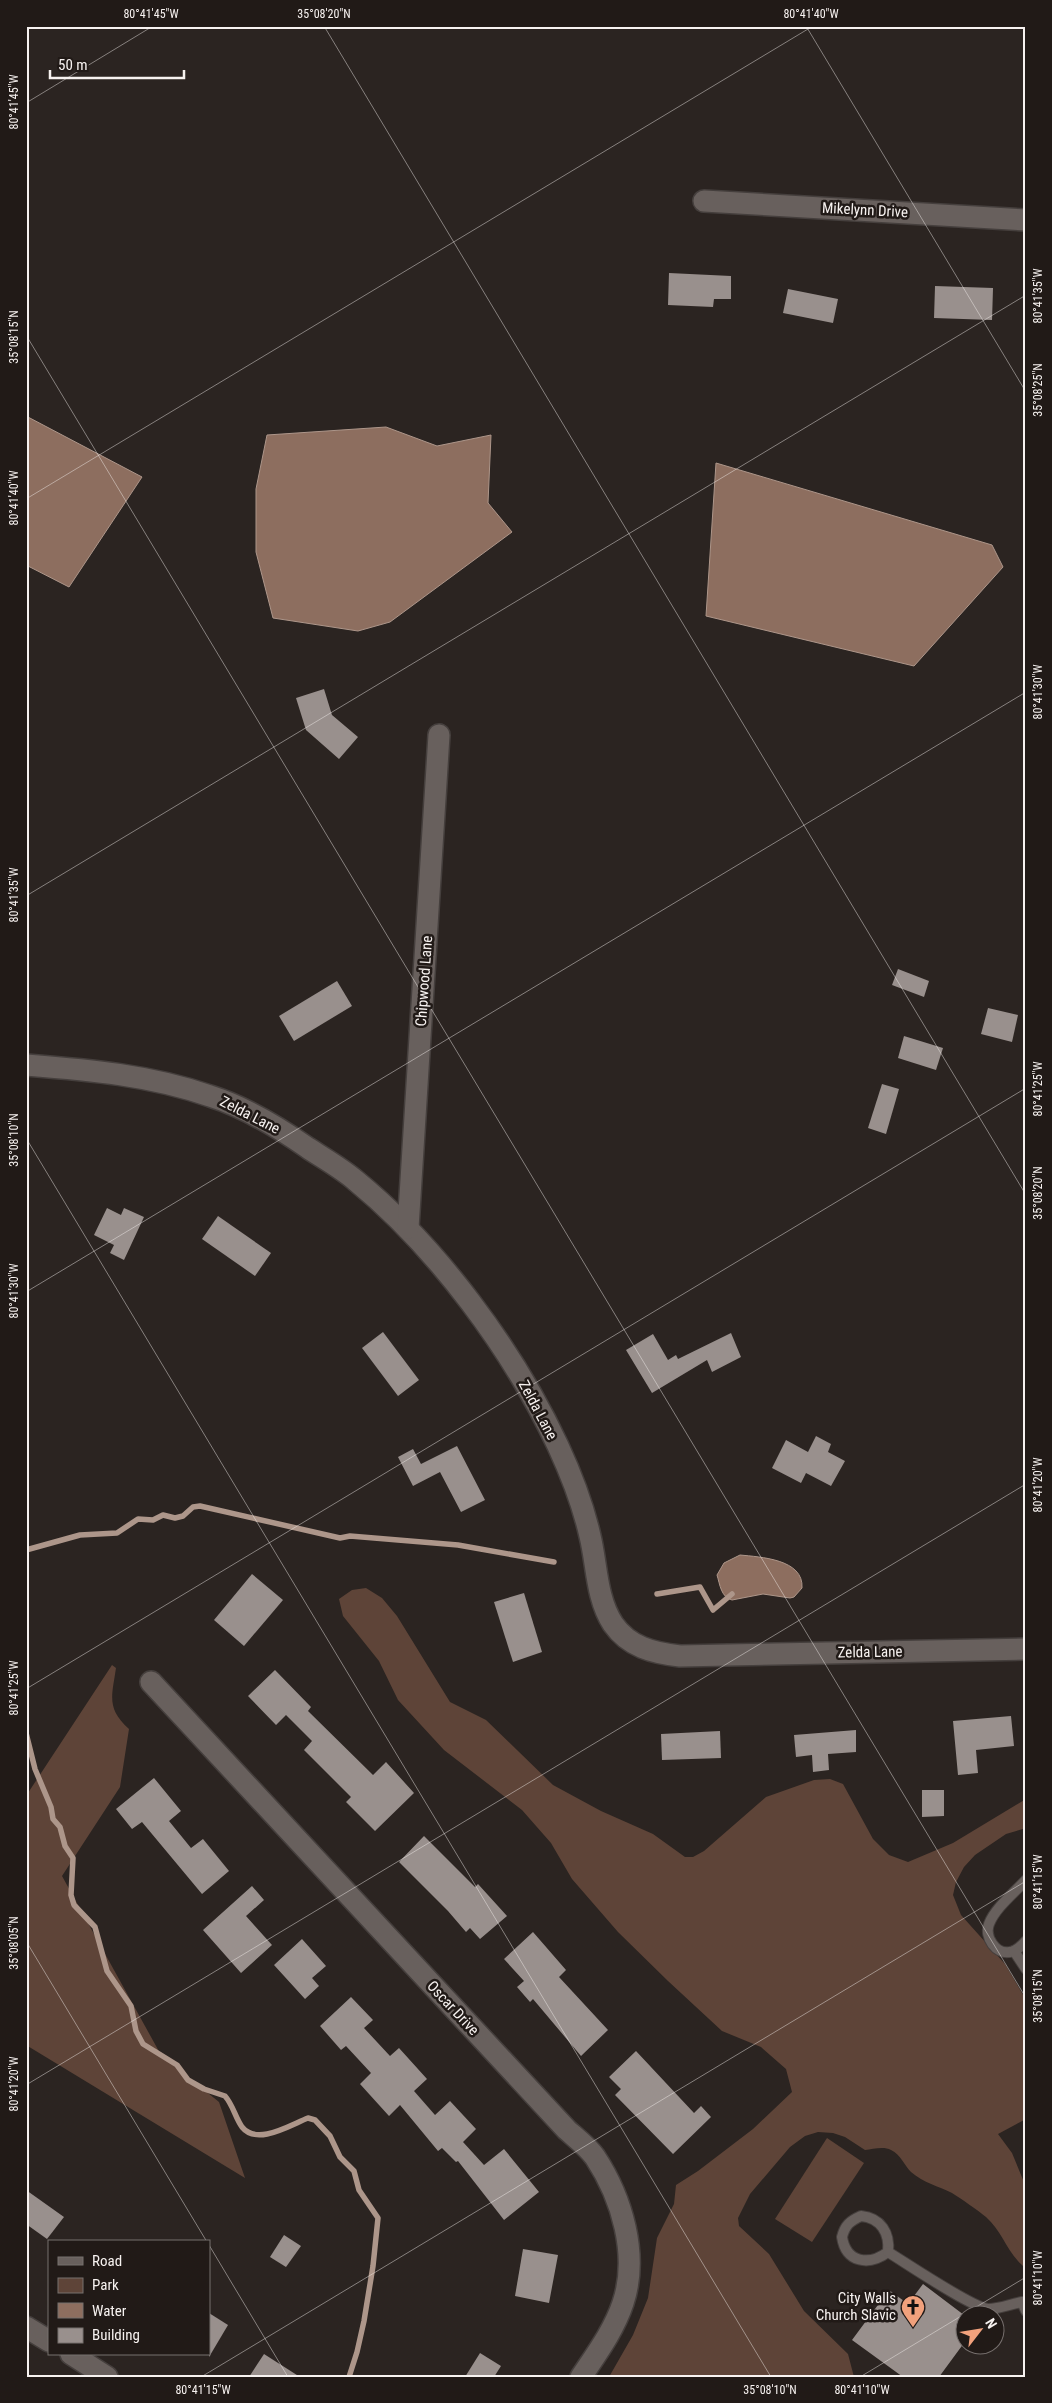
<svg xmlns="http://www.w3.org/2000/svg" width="1052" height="2403" viewBox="0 0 1052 2403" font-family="'Roboto Condensed',sans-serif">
	<rect width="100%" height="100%" fill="#2b2421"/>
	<g fill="#5e4438">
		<path d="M 366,1588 L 382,1598 L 397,1616 L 450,1702 L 486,1720 L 553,1785 L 601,1811 L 653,1834 L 685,1857 L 693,1857 L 704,1851 L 766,1797 L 814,1780 L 830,1779 L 843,1784 L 873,1839 L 889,1855 L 908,1862 L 953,1843 L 1026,1799 L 1026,1828 L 1006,1834 L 975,1855 L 964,1867 L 956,1882 L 953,1895 L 961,1915 L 1005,1964 L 1026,2000 L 1026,2119 L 998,2134 L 1012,2153 L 1026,2187 L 1026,2266 L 1023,2266 C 1007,2252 1002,2231 986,2217 C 976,2209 963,2200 952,2193 C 938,2186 924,2183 911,2172 C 904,2165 901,2155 891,2150 C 884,2146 873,2149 865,2150 L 845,2137 L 833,2133 L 818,2132 L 805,2136 L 790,2147 L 750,2194 L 738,2218 L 739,2226 L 769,2254 L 804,2311 L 848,2354 L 854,2377 L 609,2377 L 633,2335 L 648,2298 L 657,2238 L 674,2204 L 676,2185 L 698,2171 L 753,2129 L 792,2092 L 786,2069 L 761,2047 L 722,2031 L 668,1981 L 618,1932 L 572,1879 L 551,1843 L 522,1810 L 444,1750 L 398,1700 L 379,1661 L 343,1616 L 339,1599 L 352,1590 Z"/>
		<path d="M 112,1665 L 116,1668 C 112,1696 106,1708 129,1729 L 120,1787 L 62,1876 L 161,2055 L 219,2102 L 245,2178 L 26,2045 L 26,1796 Z"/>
		<polygon points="827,2138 864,2163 812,2242 775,2219"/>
	</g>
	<g fill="#8d6e5f" stroke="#ad968a">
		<polygon points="26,416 142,477 69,587 26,565"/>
		<polygon points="386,427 437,446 491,435 488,503 512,532 390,622 358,631 273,618 256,552 256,489 267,435"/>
		<polygon points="716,463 992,545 1003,567 914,666 706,616"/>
		<path d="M 740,1555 C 760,1557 804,1559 802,1588 L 794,1597 L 790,1598 L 763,1594 L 732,1600 C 721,1597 720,1585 717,1575 L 724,1563 Z"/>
	</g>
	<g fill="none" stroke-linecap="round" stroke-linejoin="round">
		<g stroke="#ad968a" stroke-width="5.5">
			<polyline points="26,1550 80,1535 117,1533 138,1519 153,1520 163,1515 175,1518 183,1516 193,1507 200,1506 340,1538 350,1536 458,1545 554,1562"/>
			<polyline points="657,1594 700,1587 713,1610 732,1594"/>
			<path d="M 26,1733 L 35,1769 L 51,1807 L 53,1819 L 60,1827 L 65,1846 L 73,1858 L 71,1895 L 74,1905 L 95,1927 L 107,1971 L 131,2006 L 136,2031 L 143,2044 L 177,2065 L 188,2080 L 204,2089 L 225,2096 C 233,2105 235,2117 242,2127 C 257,2146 290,2125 308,2118 L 315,2120 L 330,2136 L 340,2157 L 354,2171 L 359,2190 L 378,2218 L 373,2266 L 364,2321 L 357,2352 L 349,2377"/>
		</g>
	</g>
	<g fill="#99908d">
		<polygon points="669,273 731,276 731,299 714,299 713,307 668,305"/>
		<polygon points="935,286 993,288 992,320 934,318"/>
		<polygon points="788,289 838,299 833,323 783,313"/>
		<polygon points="324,689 332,715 358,737 339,759 306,730 296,698"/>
		<polygon points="898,969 929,981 924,997 892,985"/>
		<polygon points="337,981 352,1006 294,1041 279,1016"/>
		<polygon points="988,1008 1018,1015 1012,1042 981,1034"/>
		<polygon points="904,1036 943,1048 936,1070 898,1058"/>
		<polygon points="882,1084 899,1089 886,1134 868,1128"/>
		<polygon points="107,1208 121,1215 124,1208 144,1217 124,1260 110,1253 114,1245 94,1235"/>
		<polygon points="218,1216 271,1253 255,1276 202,1239"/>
		<polygon points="383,1332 419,1380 398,1396 362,1348"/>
		<polygon points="731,1333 741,1357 712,1372 707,1360 652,1393 626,1350 653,1334 668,1360 676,1355 678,1359"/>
		<polygon points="816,1436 831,1444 828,1452 845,1461 831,1486 806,1473 801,1483 772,1468 786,1440 808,1452"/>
		<polygon points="457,1446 485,1500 461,1512 440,1472 413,1486 398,1457 413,1449 421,1464"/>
		<polygon points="252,1574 283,1600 244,1646 214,1620"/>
		<polygon points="524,1593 542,1652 513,1662 494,1602"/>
		<polygon points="275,1670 311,1707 308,1711 373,1775 386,1762 414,1793 375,1831 346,1802 351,1797 304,1750 312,1741 286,1715 276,1725 248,1696"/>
		<polygon points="1011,1716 1014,1746 976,1750 978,1773 958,1775 953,1721"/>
		<polygon points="856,1730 856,1752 828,1754 829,1770 813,1772 812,1755 796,1757 794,1735"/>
		<polygon points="720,1731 721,1758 662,1760 661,1734"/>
		<polygon points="154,1778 181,1811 169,1821 191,1848 203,1839 229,1871 202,1894 142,1822 132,1829 116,1809"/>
		<polygon points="922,1790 944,1790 944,1816 922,1817"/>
		<polygon points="424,1836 475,1887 478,1884 507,1916 480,1939 470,1928 466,1932 448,1911 399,1862"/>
		<polygon points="252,1886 264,1900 246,1916 272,1945 241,1973 203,1930"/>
		<polygon points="533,1932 566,1970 559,1977 608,2030 581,2056 533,1999 530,2002 517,1987 524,1981 504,1959"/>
		<polygon points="302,1939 326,1966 312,1978 319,1986 305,1999 274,1965"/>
		<polygon points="351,1997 373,2020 364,2028 390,2056 399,2048 427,2079 414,2091 435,2115 450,2101 476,2129 463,2142 484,2165 504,2149 539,2192 504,2220 458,2161 456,2162 442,2148 438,2151 400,2105 389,2116 360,2084 371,2073 346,2046 341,2050 320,2026"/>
		<polygon points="636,2051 694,2113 701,2106 711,2117 673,2154 615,2095 621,2089 609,2077"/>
		<polygon points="26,2190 64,2217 47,2239 26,2224"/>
		<polygon points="284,2235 301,2246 286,2267 270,2257"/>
		<polygon points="523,2249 558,2255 549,2303 515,2296"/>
		<polygon points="923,2284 964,2315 964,2343 939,2377 903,2377 852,2340 889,2290 908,2304"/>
		<polygon points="209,2313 228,2325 209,2357"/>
		<polygon points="480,2353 501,2366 494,2377 465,2377"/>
		<polygon points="264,2354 300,2377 249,2377"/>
	</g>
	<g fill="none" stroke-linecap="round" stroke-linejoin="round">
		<g stroke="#453f3d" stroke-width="12">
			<g id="lane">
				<path d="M 1026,1880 C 1014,1893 995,1908 989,1924 C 984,1937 996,1955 1010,1952 C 1017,1951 1021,1946 1026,1941"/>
				<polyline points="1014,1951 1026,1969"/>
				<path d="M 861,2216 C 881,2218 890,2233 888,2252 C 869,2266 846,2263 842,2237 C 845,2225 850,2221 861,2216 Z"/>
				<path d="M 888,2252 C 906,2263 971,2307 988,2309 C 999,2309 1011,2304 1022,2302 L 1026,2311"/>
			</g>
		</g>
		<g stroke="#453f3d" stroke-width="24">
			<g id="street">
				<polyline points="704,201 1026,220"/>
				<path d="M 26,1065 C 89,1070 150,1075 210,1096 C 245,1107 278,1127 308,1148 C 323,1158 341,1168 355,1180 C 437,1247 513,1350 558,1446 C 571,1474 583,1505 590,1536 C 597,1564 596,1598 613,1624 C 629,1647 653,1653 680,1656 L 1026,1649"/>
				<polyline points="408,1228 439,735"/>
				<path d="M 151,1682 L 567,2130 C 576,2138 588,2147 595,2157 C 622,2198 639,2255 623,2303 C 614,2330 597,2353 581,2377"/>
				<polyline points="26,2327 49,2341"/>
				<polyline points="71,2354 107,2377"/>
			</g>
		</g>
		<use href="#lane" stroke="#68605d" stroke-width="10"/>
		<use href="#street" stroke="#68605d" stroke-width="21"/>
	</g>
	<path fill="none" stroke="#f7f2f0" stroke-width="1" stroke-opacity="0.45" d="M 324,26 L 1026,1195M 806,26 L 1026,392M 26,103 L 153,26M 26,335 L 1026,1998M 26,499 L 813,26M 26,896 L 1026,295M 26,1138 L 771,2377M 26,1292 L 1026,692M 26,1689 L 1026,1088M 26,1941 L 207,2242M 26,2085 L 1026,1484M 209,2245 L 288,2377M 201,2377 L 1026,1881M 860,2377 L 1026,2277"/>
	<defs>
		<g id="church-pin" transform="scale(1.25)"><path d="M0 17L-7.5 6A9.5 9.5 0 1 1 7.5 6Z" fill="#f1a17c" stroke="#211a17"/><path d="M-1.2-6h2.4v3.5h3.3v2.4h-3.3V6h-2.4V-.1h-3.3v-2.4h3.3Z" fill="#111"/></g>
	</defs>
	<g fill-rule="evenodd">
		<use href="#church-pin" x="913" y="2307"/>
	</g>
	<g text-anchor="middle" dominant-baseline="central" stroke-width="5" stroke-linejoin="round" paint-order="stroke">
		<g font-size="15" fill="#f7f2f0" stroke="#211a17">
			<text transform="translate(865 210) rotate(3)">Mikelynn Drive</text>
			<text transform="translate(424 981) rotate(-86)">Chipwood Lane</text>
			<text transform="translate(250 1115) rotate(27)">Zelda Lane</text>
			<text transform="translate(538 1410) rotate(62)">Zelda Lane</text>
			<text transform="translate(870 1652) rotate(-1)">Zelda Lane</text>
			<text transform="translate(453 2008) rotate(47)">Oscar Drive</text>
		</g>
		<g font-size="15" fill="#f7f2f0" stroke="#211a17" text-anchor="end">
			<text x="896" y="2298">City Walls<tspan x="896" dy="17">Church Slavic</tspan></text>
		</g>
	</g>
	<rect width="1052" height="2403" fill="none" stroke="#211a17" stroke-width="55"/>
	<rect x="48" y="2240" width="162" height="115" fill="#211a17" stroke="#77706e"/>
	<rect x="58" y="2257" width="25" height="8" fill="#68605d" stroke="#77706e"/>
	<text x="92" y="2266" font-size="15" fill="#f7f2f0">Road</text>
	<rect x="58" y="2278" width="25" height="15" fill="#5e4438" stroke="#77706e"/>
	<text x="92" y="2290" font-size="15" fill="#f7f2f0">Park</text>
	<rect x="58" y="2303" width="25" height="15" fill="#8d6e5f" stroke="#77706e"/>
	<text x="92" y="2316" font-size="15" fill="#f7f2f0">Water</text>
	<rect x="58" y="2328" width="25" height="15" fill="#99908d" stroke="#77706e"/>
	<text x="92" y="2340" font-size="15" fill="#f7f2f0">Building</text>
	<g transform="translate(980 2330) rotate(59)"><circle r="24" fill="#211a17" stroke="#77706e"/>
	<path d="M0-4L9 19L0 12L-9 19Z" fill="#f1a17c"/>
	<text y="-8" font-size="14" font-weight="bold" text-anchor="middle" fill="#f7f2f0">N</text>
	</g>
	<path d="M50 70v8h134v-8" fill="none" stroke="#f7f2f0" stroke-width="2.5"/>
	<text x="58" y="70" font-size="15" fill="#f7f2f0" stroke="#211a17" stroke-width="4" paint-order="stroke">50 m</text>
	<rect x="28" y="28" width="996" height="2348" fill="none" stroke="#f7f2f0" stroke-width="2"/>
	<g font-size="12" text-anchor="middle" fill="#f7f2f0">
		<text x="151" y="18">80°41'45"W</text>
		<text x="324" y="18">35°08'20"N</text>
		<text x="811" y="18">80°41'40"W</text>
		<text transform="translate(14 102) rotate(-90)" y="4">80°41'45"W</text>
		<text transform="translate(1038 296) rotate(-90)" y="4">80°41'35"W</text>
		<text transform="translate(14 337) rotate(-90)" y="4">35°08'15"N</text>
		<text transform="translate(1038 390) rotate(-90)" y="4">35°08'25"N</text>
		<text transform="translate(14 498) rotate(-90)" y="4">80°41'40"W</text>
		<text transform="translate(1038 692) rotate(-90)" y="4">80°41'30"W</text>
		<text transform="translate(14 895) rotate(-90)" y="4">80°41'35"W</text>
		<text transform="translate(1038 1089) rotate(-90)" y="4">80°41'25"W</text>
		<text transform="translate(14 1140) rotate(-90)" y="4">35°08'10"N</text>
		<text transform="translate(1038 1193) rotate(-90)" y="4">35°08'20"N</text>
		<text transform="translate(14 1291) rotate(-90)" y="4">80°41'30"W</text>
		<text transform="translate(1038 1485) rotate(-90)" y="4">80°41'20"W</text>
		<text transform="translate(14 1688) rotate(-90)" y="4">80°41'25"W</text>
		<text transform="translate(1038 1882) rotate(-90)" y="4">80°41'15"W</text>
		<text transform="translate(14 1943) rotate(-90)" y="4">35°08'05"N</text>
		<text transform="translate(1038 1996) rotate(-90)" y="4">35°08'15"N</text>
		<text transform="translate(14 2084) rotate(-90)" y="4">80°41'20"W</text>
		<text transform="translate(1038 2278) rotate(-90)" y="4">80°41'10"W</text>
		<text x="203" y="2394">80°41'15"W</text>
		<text x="770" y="2394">35°08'10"N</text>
		<text x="862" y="2394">80°41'10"W</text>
	</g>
</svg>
